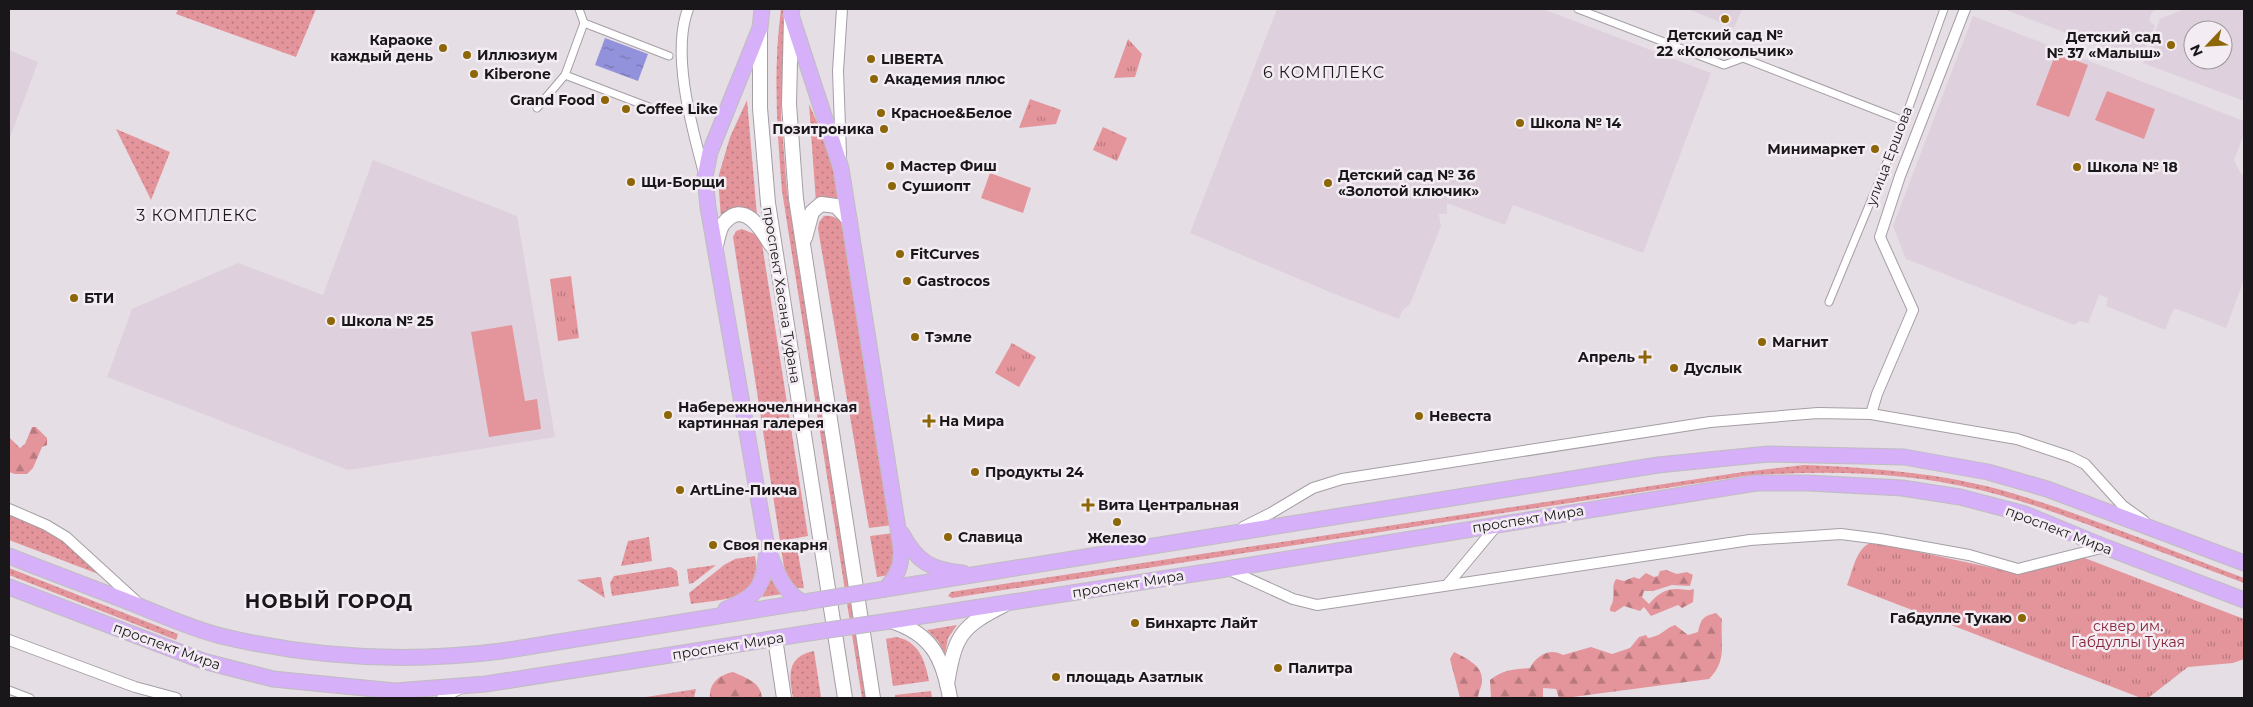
<svg xmlns="http://www.w3.org/2000/svg" width="2253" height="707" viewBox="0 0 2253 707" font-family="Montserrat,sans-serif">
	<defs>
		<pattern id="grass-dots" width="8" height="8" patternUnits="userSpaceOnUse" patternTransform="scale(1.25)"><rect width="8" height="8" fill="#e4959c"/><path d="M2 2h.1M6 6h.1" fill="none" stroke="#b8797e" stroke-width="1.8" stroke-linecap="round"/></pattern>
		<pattern id="forest-firs" width="22" height="20" patternUnits="userSpaceOnUse" patternTransform="scale(1.25)"><rect width="22" height="20" fill="#e4959c"/><path d="M5 1l3.5 6h-7zM16 11l3.5 6h-7z" fill="#b8797e"/></pattern>
		<pattern id="park-tufts" width="24" height="20" patternUnits="userSpaceOnUse" patternTransform="scale(1.25)"><rect width="24" height="20" fill="#e4959c"/><path d="M3 7l-1-3M5 7V3M7 7l1-3M15 17l-1-3M17 17v-4M19 17l1-3" fill="none" stroke="#b8797e"/></pattern>
		<pattern id="water-ripples" width="26" height="14" patternUnits="userSpaceOnUse" patternTransform="scale(1.25)"><rect width="26" height="14" fill="#9291db"/><path d="M2 4q2-2 4 0t4 0M15 11q2-2 4 0t4 0" fill="none" stroke="#7675b1"/></pattern>
	</defs>
	<rect width="100%" height="100%" fill="#e6dee5"/>
	<g fill="#ded1dd" fill-rule="evenodd">
		<polygon points="1277,9 1543,9 1711,73 1643,253 1513,205 1505,225 1447,203 1447,214 1439,214 1441,226 1410,304 1402,311 1399,319 1332,293 1190,233"/>
		<polygon points="1688,9 1742,9 1734,28"/>
		<polygon points="2003,9 2158,9 2152,12 2149,20 2155,26 2141,61"/>
		<path d="M 2184,9 L 2244,9 L 2244,101 L 2143,63 L 2160,19 ZM 2193,30 L 2223,30 L 2223,60 L 2193,60 Z"/>
		<polygon points="1973,16 2244,121 2244,134 2234,160 2241,174 2244,175 2244,280 2226,328 2174,308 2165,330 2106,306 2108,298 2099,295 2088,323 2080,321 2074,325 1906,259 1893,226"/>
		<polygon points="9,50 38,62 9,140"/>
		<polygon points="373,160 517,216 555,437 348,470 107,377 132,309 238,263 323,295"/>
	</g>
	<g fill="url(#grass-dots)">
		<polygon points="178,9 316,9 296,57 176,14"/>
		<path d="M 781,9 L 786,9 L 781,115 L 787,191 L 866,698 L 862,698 L 782,191 C 777,130 773,70 781,9 Z"/>
		<polygon points="747,100 757,215 747,211 721,218 718,178 730,137"/>
		<polygon points="809,104 837,167 845,205 816,203"/>
		<polygon points="116,129 170,152 151,200"/>
		<path d="M 824,216 C 834,215 841,220 846,228 L 893,525 L 869,528 L 818,229 L 819,222 Z"/>
		<polygon points="742,229 757,235 762,244 808,536 780,541 733,237 736,231"/>
		<path d="M 1804,465 C 1879,468 1956,474 2028,498 C 2101,521 2172,551 2244,578 L 2244,583 C 2197,565 2150,548 2102,530 C 2062,515 2022,500 1980,490 C 1901,471 1824,470 1744,476 L 952,598 L 948,596 L 951,592 L 1743,472 Z"/>
		<polygon points="9,514 52,531 101,575 9,540"/>
		<polygon points="894,533 897,559 890,575 877,577 870,536"/>
		<polygon points="649,537 652,561 621,566 628,541"/>
		<path d="M 797,547 L 804,588 C 785,591 784,563 781,549 Z"/>
		<path d="M 755,556 C 764,601 723,599 691,604 L 689,593 L 724,565 L 735,559 Z"/>
		<polygon points="716,565 693,583 689,584 687,569"/>
		<polygon points="671,567 677,571 679,586 612,596 610,583 614,576"/>
		<polygon points="9,568 178,634 176,640 9,575"/>
		<polygon points="601,577 605,598 577,580"/>
		<polygon points="770,580 775,580 783,594 762,597"/>
		<polygon points="957,625 948,638 945,654 938,641 927,630"/>
		<path d="M 896,637 C 919,641 925,661 929,681 L 893,686 L 886,639 Z"/>
		<path d="M 814,651 L 821,697 L 793,698 C 789,675 786,657 814,651 Z"/>
		<polygon points="696,689 694,698 640,698"/>
		<polygon points="931,691 932,698 895,698 895,695"/>
	</g>
	<g fill="url(#forest-firs)">
		<polygon points="32,427 36,427 47,438 47,445 42,447 33,468 27,474 15,474 9,472 9,437 20,448 25,444"/>
		<path d="M 1666,570 L 1677,574 L 1687,572 L 1693,575 L 1690,586 L 1672,585 L 1653,591 L 1644,591 L 1642,597 L 1649,604 C 1657,595 1664,589 1677,589 C 1684,589 1688,591 1694,589 L 1693,602 L 1682,608 L 1678,605 L 1651,616 L 1644,607 L 1640,611 L 1624,606 L 1615,612 L 1610,611 C 1610,605 1613,604 1613,599 C 1615,591 1611,587 1616,579 L 1624,581 L 1634,577 L 1639,579 L 1646,573 L 1654,577 L 1658,576 L 1660,571 Z"/>
		<path d="M 1716,613 L 1722,619 C 1720,643 1728,660 1709,679 L 1565,698 L 1559,698 L 1556,689 L 1543,688 L 1543,698 L 1491,698 L 1490,680 C 1502,670 1515,669 1530,668 C 1536,656 1550,647 1563,655 L 1591,647 L 1612,654 L 1630,648 L 1639,637 L 1646,635 L 1648,638 C 1664,635 1662,630 1675,625 L 1688,635 L 1698,632 C 1701,619 1703,616 1716,613 Z"/>
		<path d="M 1454,652 C 1464,657 1482,665 1482,679 C 1483,685 1478,692 1478,698 L 1460,698 L 1450,659 Z"/>
		<path d="M 733,672 C 746,678 761,682 762,698 L 710,698 C 709,683 719,675 733,672 Z"/>
	</g>
	<g fill="url(#park-tufts)">
		<polygon points="1128,39 1142,54 1135,77 1114,78"/>
		<polygon points="1030,99 1061,110 1056,124 1019,128"/>
		<polygon points="1103,127 1127,138 1117,161 1093,150"/>
		<polygon points="571,276 579,338 558,341 550,279"/>
		<polygon points="1012,343 1036,357 1019,387 995,373"/>
		<path d="M 1873,542 L 2016,573 L 2082,557 L 2244,619 L 2244,659 L 2233,663 L 2188,667 L 2148,698 L 2141,698 L 1847,585 C 1853,571 1856,546 1873,542 Z"/>
	</g>
	<g fill="#e4959c">
		<polygon points="2056,53 2088,65 2069,117 2036,105"/>
		<polygon points="2107,91 2155,109 2144,139 2095,120"/>
		<polygon points="990,173 1031,188 1023,213 981,198"/>
		<polygon points="512,325 525,401 537,399 541,429 489,437 471,332"/>
	</g>
	<polygon fill="url(#water-ripples)" points="605,38 648,54 638,81 595,65"/>
	<g fill="none" stroke-linecap="round" stroke-linejoin="round">
		<g stroke="#a59ea5" stroke-width="9">
			<g id="pedestrian">
				<polyline points="579,9 584,23 565,75 649,107"/>
				<polyline points="1578,9 1724,65 1743,58 1904,121"/>
				<polyline points="584,23 669,56"/>
				<polyline points="537,108 565,75"/>
				<polyline points="1829,302 1904,121 1944,9"/>
				<polyline points="9,690 30,698"/>
			</g>
		</g>
		<g stroke="#a59ea5" stroke-width="12">
			<g id="minor">
				<path d="M 688,9 C 671,54 692,128 704,173"/>
				<polyline points="841,155 838,71 842,9"/>
				<polyline points="1871,414 1877,394 1913,310 1880,237 1900,176 1965,9"/>
				<polyline points="9,509 46,525 66,537 136,601"/>
				<polyline points="1243,527 1271,513 1313,488 1342,479 1710,422 1818,413 1871,414 2017,439 2071,457 2085,464 2123,506 2144,521"/>
				<polyline points="1227,569 1293,599 1317,605 1750,540 1841,534 1880,539 1969,555 2018,569 2105,547"/>
				<polyline points="1448,584 1498,524"/>
				<polyline points="9,640 135,687 176,698"/>
				<polyline points="442,698 461,688"/>
			</g>
		</g>
		<g stroke="#a59ea5" stroke-width="16">
			<g id="secondary">
				<polyline points="791,18 789,104 796,199 873,698"/>
				<polyline points="760,30 760,108 768,203 845,698"/>
				<polyline points="805,238 812,212 821,204 836,206 850,221"/>
				<path d="M 716,245 C 718,239 719,228 724,223 C 744,199 762,230 771,245"/>
				<path d="M 891,621 C 932,634 943,658 950,698"/>
				<polyline points="775,638 784,698"/>
				<path d="M 947,684 C 955,636 960,627 1004,605"/>
			</g>
		</g>
		<g stroke="#bfbebf" stroke-width="17">
			<g id="primary">
				<path d="M 762,9 L 760,28 L 710,152 L 705,177 L 708,207 L 767,548 C 776,569 782,592 804,603"/>
				<path d="M 792,9 L 791,15 L 841,168 L 901,548 C 902,566 897,577 885,589"/>
				<path d="M 902,534 C 917,562 931,570 963,573"/>
				<path d="M 9,556 C 52,573 96,589 139,606 C 166,617 193,629 221,636 C 313,658 408,663 502,651 L 811,601"/>
				<polyline points="9,587 203,661 273,679 395,691 486,684 815,632"/>
				<polyline points="885,589 1658,465 1768,454 1904,457 1988,472 2047,489 2244,563"/>
				<path d="M 726,609 C 760,595 764,585 767,549"/>
				<polyline points="890,621 1226,569 1756,483 1808,483 1902,488 1960,497 2025,514 2105,547 2244,600"/>
			</g>
		</g>
		<use href="#pedestrian" stroke="#fff" stroke-width="7"/>
		<use href="#minor" stroke="#fff" stroke-width="10"/>
		<use href="#secondary" stroke="#fff" stroke-width="14"/>
		<use href="#primary" stroke="#d6b0f8" stroke-width="15"/>
		<g stroke="#bfbebf" stroke-width="17" stroke-linecap="butt">
			<g id="primary-bridge">
				<polyline points="811,601 885,589"/>
				<polyline points="815,632 890,621"/>
			</g>
		</g>
		<use href="#primary-bridge" stroke="#d6b0f8" stroke-width="15"/>
	</g>
	<g fill="#8c6607" stroke="#f3ecf2" stroke-width="2">
		<circle cx="1725" cy="19" r="5"/>
		<circle cx="2171" cy="45" r="5"/>
		<circle cx="443" cy="48" r="5"/>
		<circle cx="467" cy="55" r="5"/>
		<circle cx="871" cy="59" r="5"/>
		<circle cx="474" cy="74" r="5"/>
		<circle cx="874" cy="79" r="5"/>
		<circle cx="605" cy="100" r="5"/>
		<circle cx="626" cy="109" r="5"/>
		<circle cx="881" cy="113" r="5"/>
		<circle cx="1520" cy="123" r="5"/>
		<circle cx="884" cy="129" r="5"/>
		<circle cx="1875" cy="149" r="5"/>
		<circle cx="890" cy="166" r="5"/>
		<circle cx="2077" cy="167" r="5"/>
		<circle cx="631" cy="182" r="5"/>
		<circle cx="1328" cy="183" r="5"/>
		<circle cx="892" cy="186" r="5"/>
		<circle cx="900" cy="254" r="5"/>
		<circle cx="907" cy="281" r="5"/>
		<circle cx="74" cy="298" r="5"/>
		<circle cx="331" cy="321" r="5"/>
		<circle cx="915" cy="337" r="5"/>
		<circle cx="1762" cy="342" r="5"/>
		<path d="M1642.5 349.5h5v5h5v5h-5v5h-5v-5h-5v-5h5z"/>
		<circle cx="1674" cy="368" r="5"/>
		<circle cx="668" cy="415" r="5"/>
		<circle cx="1419" cy="416" r="5"/>
		<path d="M926.5 413.5h5v5h5v5h-5v5h-5v-5h-5v-5h5z"/>
		<circle cx="975" cy="472" r="5"/>
		<circle cx="680" cy="490" r="5"/>
		<path d="M1085.5 497.5h5v5h5v5h-5v5h-5v-5h-5v-5h5z"/>
		<circle cx="1117" cy="522" r="5"/>
		<circle cx="948" cy="537" r="5"/>
		<circle cx="713" cy="545" r="5"/>
		<circle cx="2022" cy="618" r="5"/>
		<circle cx="1135" cy="623" r="5"/>
		<circle cx="1278" cy="668" r="5"/>
		<circle cx="1056" cy="677" r="5"/>
	</g>
	<g text-anchor="middle" dominant-baseline="central" stroke-width="5" stroke-linejoin="round" paint-order="stroke">
		<g font-size="14" font-weight="bold" fill="#191719" stroke="#f3ecf2" text-anchor="start">
			<text x="1725" y="35" text-anchor="middle">Детский сад №<tspan x="1725" dy="16">22 «Колокольчик»</tspan></text>
			<text x="2161" y="37" text-anchor="end">Детский сад<tspan x="2161" dy="16">№ 37 «Малыш»</tspan></text>
			<text x="433" y="40" text-anchor="end">Караоке<tspan x="433" dy="16">каждый день</tspan></text>
			<text x="477" y="55">Иллюзиум</text>
			<text x="881" y="59">LIBERTA</text>
			<text x="484" y="74">Kiberone</text>
			<text x="884" y="79">Академия плюс</text>
			<text x="595" y="100" text-anchor="end">Grand Food</text>
			<text x="636" y="109">Coffee Like</text>
			<text x="891" y="113">Красное&amp;Белое</text>
			<text x="1530" y="123">Школа № 14</text>
			<text x="874" y="129" text-anchor="end">Позитроника</text>
			<text x="1865" y="149" text-anchor="end">Минимаркет</text>
			<text x="900" y="166">Мастер Фиш</text>
			<text x="2087" y="167">Школа № 18</text>
			<text x="1338" y="175">Детский сад № 36<tspan x="1338" dy="16">«Золотой ключик»</tspan></text>
			<text x="641" y="182">Щи-Борщи</text>
			<text x="902" y="186">Сушиопт</text>
			<text x="910" y="254">FitCurves</text>
			<text x="917" y="281">Gastrocos</text>
			<text x="84" y="298">БТИ</text>
			<text x="341" y="321">Школа № 25</text>
			<text x="925" y="337">Тэмле</text>
			<text x="1772" y="342">Магнит</text>
			<text x="1635" y="357" text-anchor="end">Апрель</text>
			<text x="1684" y="368">Дуслык</text>
			<text x="678" y="407">Набережночелнинская<tspan x="678" dy="16">картинная галерея</tspan></text>
			<text x="1429" y="416">Невеста</text>
			<text x="939" y="421">На Мира</text>
			<text x="985" y="472">Продукты 24</text>
			<text x="690" y="490">ArtLine-Пикча</text>
			<text x="1098" y="505">Вита Центральная</text>
			<text x="958" y="537">Славица</text>
			<text x="1117" y="538" text-anchor="middle">Железо</text>
			<text x="723" y="545">Своя пекарня</text>
			<text x="2012" y="618" text-anchor="end">Габдулле Тукаю</text>
			<text x="1145" y="623">Бинхартс Лайт</text>
			<text x="1288" y="668">Палитра</text>
			<text x="1066" y="677">площадь Азатлык</text>
		</g>
		<g font-size="14" fill="#191719" stroke="#f3ecf2">
			<text transform="translate(1889 156) rotate(-69)">улица Ершова</text>
			<text transform="translate(782 295) rotate(81)">проспект Хасана Туфана</text>
			<text transform="translate(1528 519) rotate(-9)">проспект Мира</text>
			<text transform="translate(2059 530) rotate(21)">проспект Мира</text>
			<text transform="translate(1128 584) rotate(-9)">проспект Мира</text>
			<text transform="translate(167 646) rotate(20)">проспект Мира</text>
			<text transform="translate(728 646) rotate(-9)">проспект Мира</text>
		</g>
		<g font-size="14" fill="#872135" stroke="#f3ecf2">
			<text x="2128" y="626">сквер им.<tspan x="2128" dy="16">Габдуллы Тукая</tspan></text>
		</g>
		<g font-size="16" letter-spacing="1" fill="#191719" stroke="#f3ecf2">
			<text x="1324" y="72">6 КОМПЛЕКС</text>
			<text x="197" y="215">3 КОМПЛЕКС</text>
		</g>
		<g font-size="19" font-weight="bold" letter-spacing="1" fill="#191719" stroke="#f3ecf2">
			<text x="329" y="601">НОВЫЙ ГОРОД</text>
		</g>
	</g>
	<rect width="2253" height="707" fill="none" stroke="#191719" stroke-width="20"/>
	<g transform="translate(2208 45) rotate(245)"><circle r="24" fill="#f3ecf2" stroke="#9c979b"/>
	<path d="M0-4L9 19L0 12L-9 19Z" fill="#8c6607"/>
	<text y="-8" font-size="14" font-weight="bold" text-anchor="middle" fill="#191719">N</text>
	</g>
</svg>
